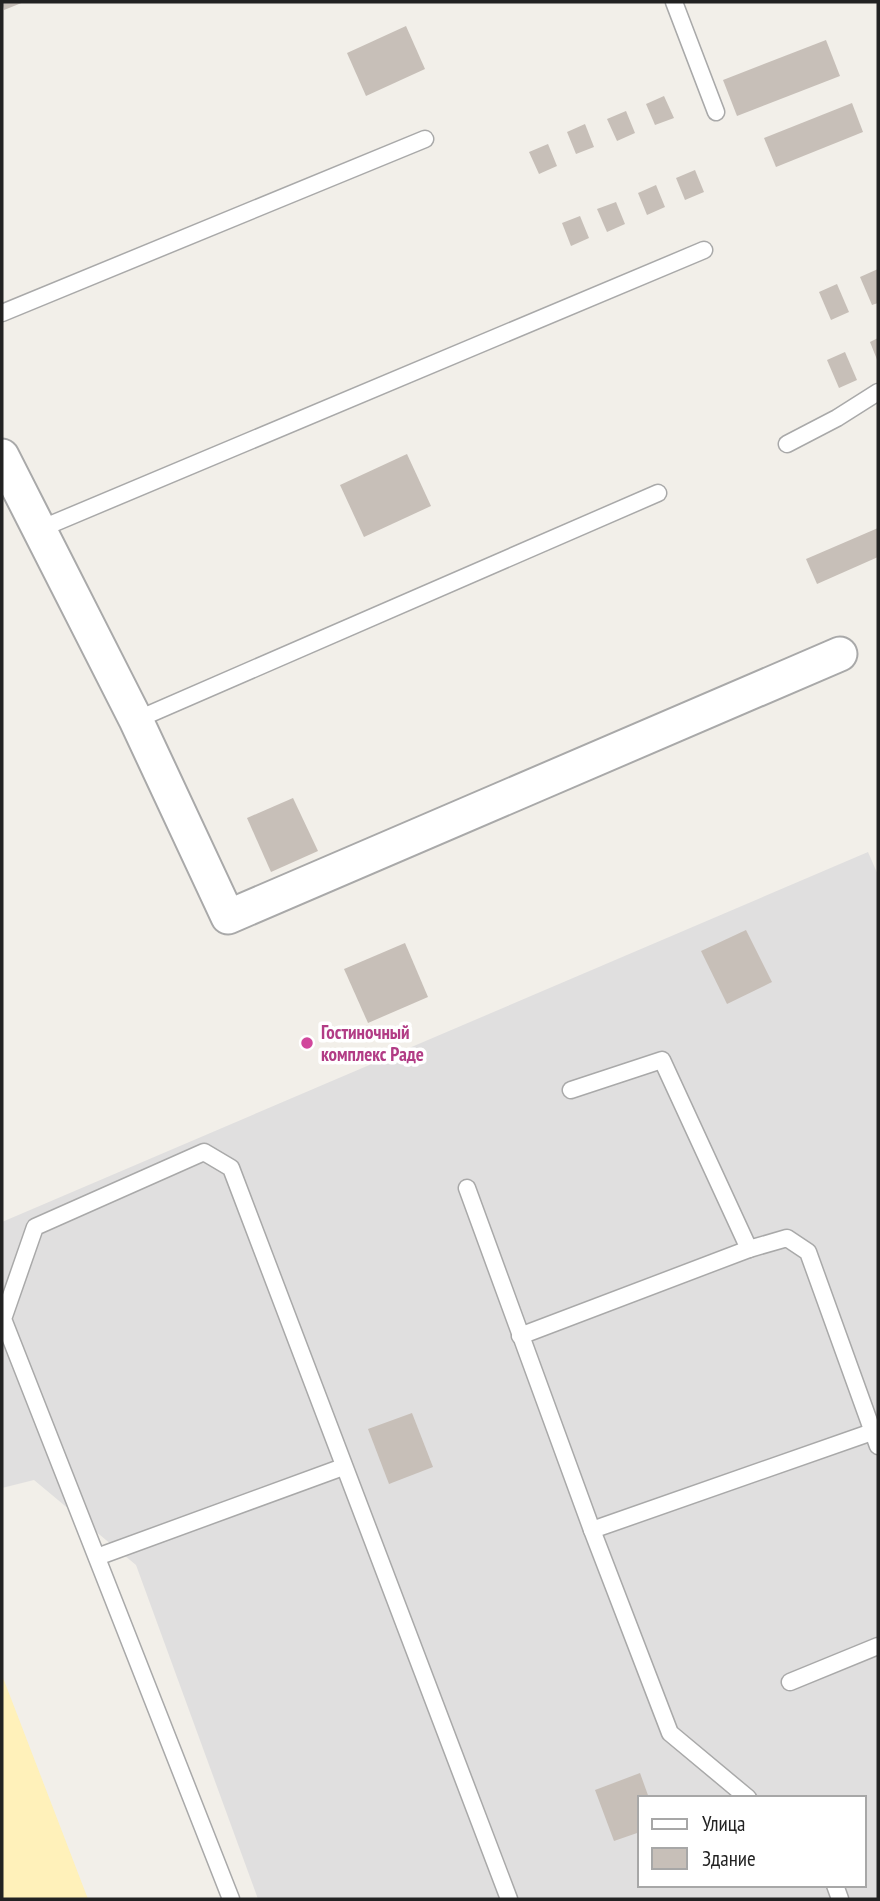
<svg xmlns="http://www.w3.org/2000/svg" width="880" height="1901" viewBox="0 0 880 1901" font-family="'PT Sans Narrow',sans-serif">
	<rect width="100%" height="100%" fill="#f2efe9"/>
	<path fill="#e0dfdf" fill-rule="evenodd" d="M 868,852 L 878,875 L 878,1899 L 258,1899 L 136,1565 L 34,1480 L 2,1488 L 2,1222 ZM 640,1798 L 864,1798 L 864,1885 L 640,1885 Z"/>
	<polygon fill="#fff1ba" points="2,1675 88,1899 2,1899"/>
	<g fill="#c7bfb8">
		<polygon points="2,2 24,2 4,10"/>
		<polygon points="406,26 425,69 366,96 347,53"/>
		<polygon points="826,40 840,76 737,116 723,80"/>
		<polygon points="664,96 674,118 655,125 646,104"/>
		<polygon points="852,103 863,132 776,167 764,138"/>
		<polygon points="626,111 635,133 617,141 607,119"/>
		<polygon points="585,124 594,147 576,154 567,132"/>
		<polygon points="548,144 557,166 539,174 529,152"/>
		<polygon points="695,170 704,192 685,200 676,178"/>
		<polygon points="656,185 665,207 647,215 638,193"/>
		<polygon points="616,202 625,224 607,232 597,209"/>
		<polygon points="580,216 589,238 571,246 562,223"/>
		<polygon points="878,269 878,303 872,305 860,277"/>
		<polygon points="837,284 849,312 831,320 819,292"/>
		<polygon points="878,338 878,362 870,342"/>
		<polygon points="845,352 857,380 839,388 827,360"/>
		<polygon points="407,454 431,506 364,537 340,485"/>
		<polygon points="878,528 878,557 817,584 806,559"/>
		<polygon points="293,798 318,851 271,872 247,818"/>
		<polygon points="746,930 772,982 727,1004 701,951"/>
		<polygon points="405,943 428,997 368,1023 344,969"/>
		<polygon points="412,1413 433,1467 389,1484 368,1429"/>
		<polygon points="640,1773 649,1798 640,1798 640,1832 614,1841 595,1790"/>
	</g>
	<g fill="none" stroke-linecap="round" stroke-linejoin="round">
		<g stroke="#a9a9a9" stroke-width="19">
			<g id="lane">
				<polyline points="674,2 716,112"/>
				<polyline points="2,313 425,139"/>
				<polyline points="787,444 837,418 878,392"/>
				<polyline points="40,529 704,250"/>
				<polyline points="136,720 658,493"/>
				<polyline points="571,1090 662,1060 749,1249 787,1238 808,1252 878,1446"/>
				<polyline points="467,1188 592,1530 670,1733 748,1798"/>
				<polyline points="520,1336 749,1249"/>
				<polyline points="592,1530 872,1432"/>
				<polyline points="97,1557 343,1467"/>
				<polyline points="790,1682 878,1646"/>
				<polyline points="835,1885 840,1899"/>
				<polyline points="231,1899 3,1319 35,1227 204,1152 231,1168 509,1899"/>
			</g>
		</g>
		<g stroke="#a9a9a9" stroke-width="37">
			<polyline id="street" points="2,456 136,720 228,917 840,654"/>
		</g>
		<use href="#lane" stroke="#fff" stroke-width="16"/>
		<use href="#street" stroke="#fff" stroke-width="33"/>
	</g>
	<circle fill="#d1479c" stroke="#fff" stroke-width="2.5" cx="307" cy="1043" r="7"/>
	<g text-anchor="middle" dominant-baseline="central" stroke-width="7" stroke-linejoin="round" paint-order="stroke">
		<g font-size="19" font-weight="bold" fill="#b23c85" stroke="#fff" text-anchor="start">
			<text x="321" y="1032">Гостиночный<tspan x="321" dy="22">комплекс Раде</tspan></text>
		</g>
	</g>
	<rect width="880" height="1901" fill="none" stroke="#222222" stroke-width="7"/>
	<rect x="638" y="1796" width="228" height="91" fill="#ffffff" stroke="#a7a7a7" stroke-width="2"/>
	<rect x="652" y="1819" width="35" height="10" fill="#ffffff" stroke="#a7a7a7" stroke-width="2"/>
	<text x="702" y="1831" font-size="21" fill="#222222">Улица</text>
	<rect x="652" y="1848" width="35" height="21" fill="#c7bfb8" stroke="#a7a7a7" stroke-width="2"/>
	<text x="702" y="1866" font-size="21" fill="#222222">Здание</text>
</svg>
